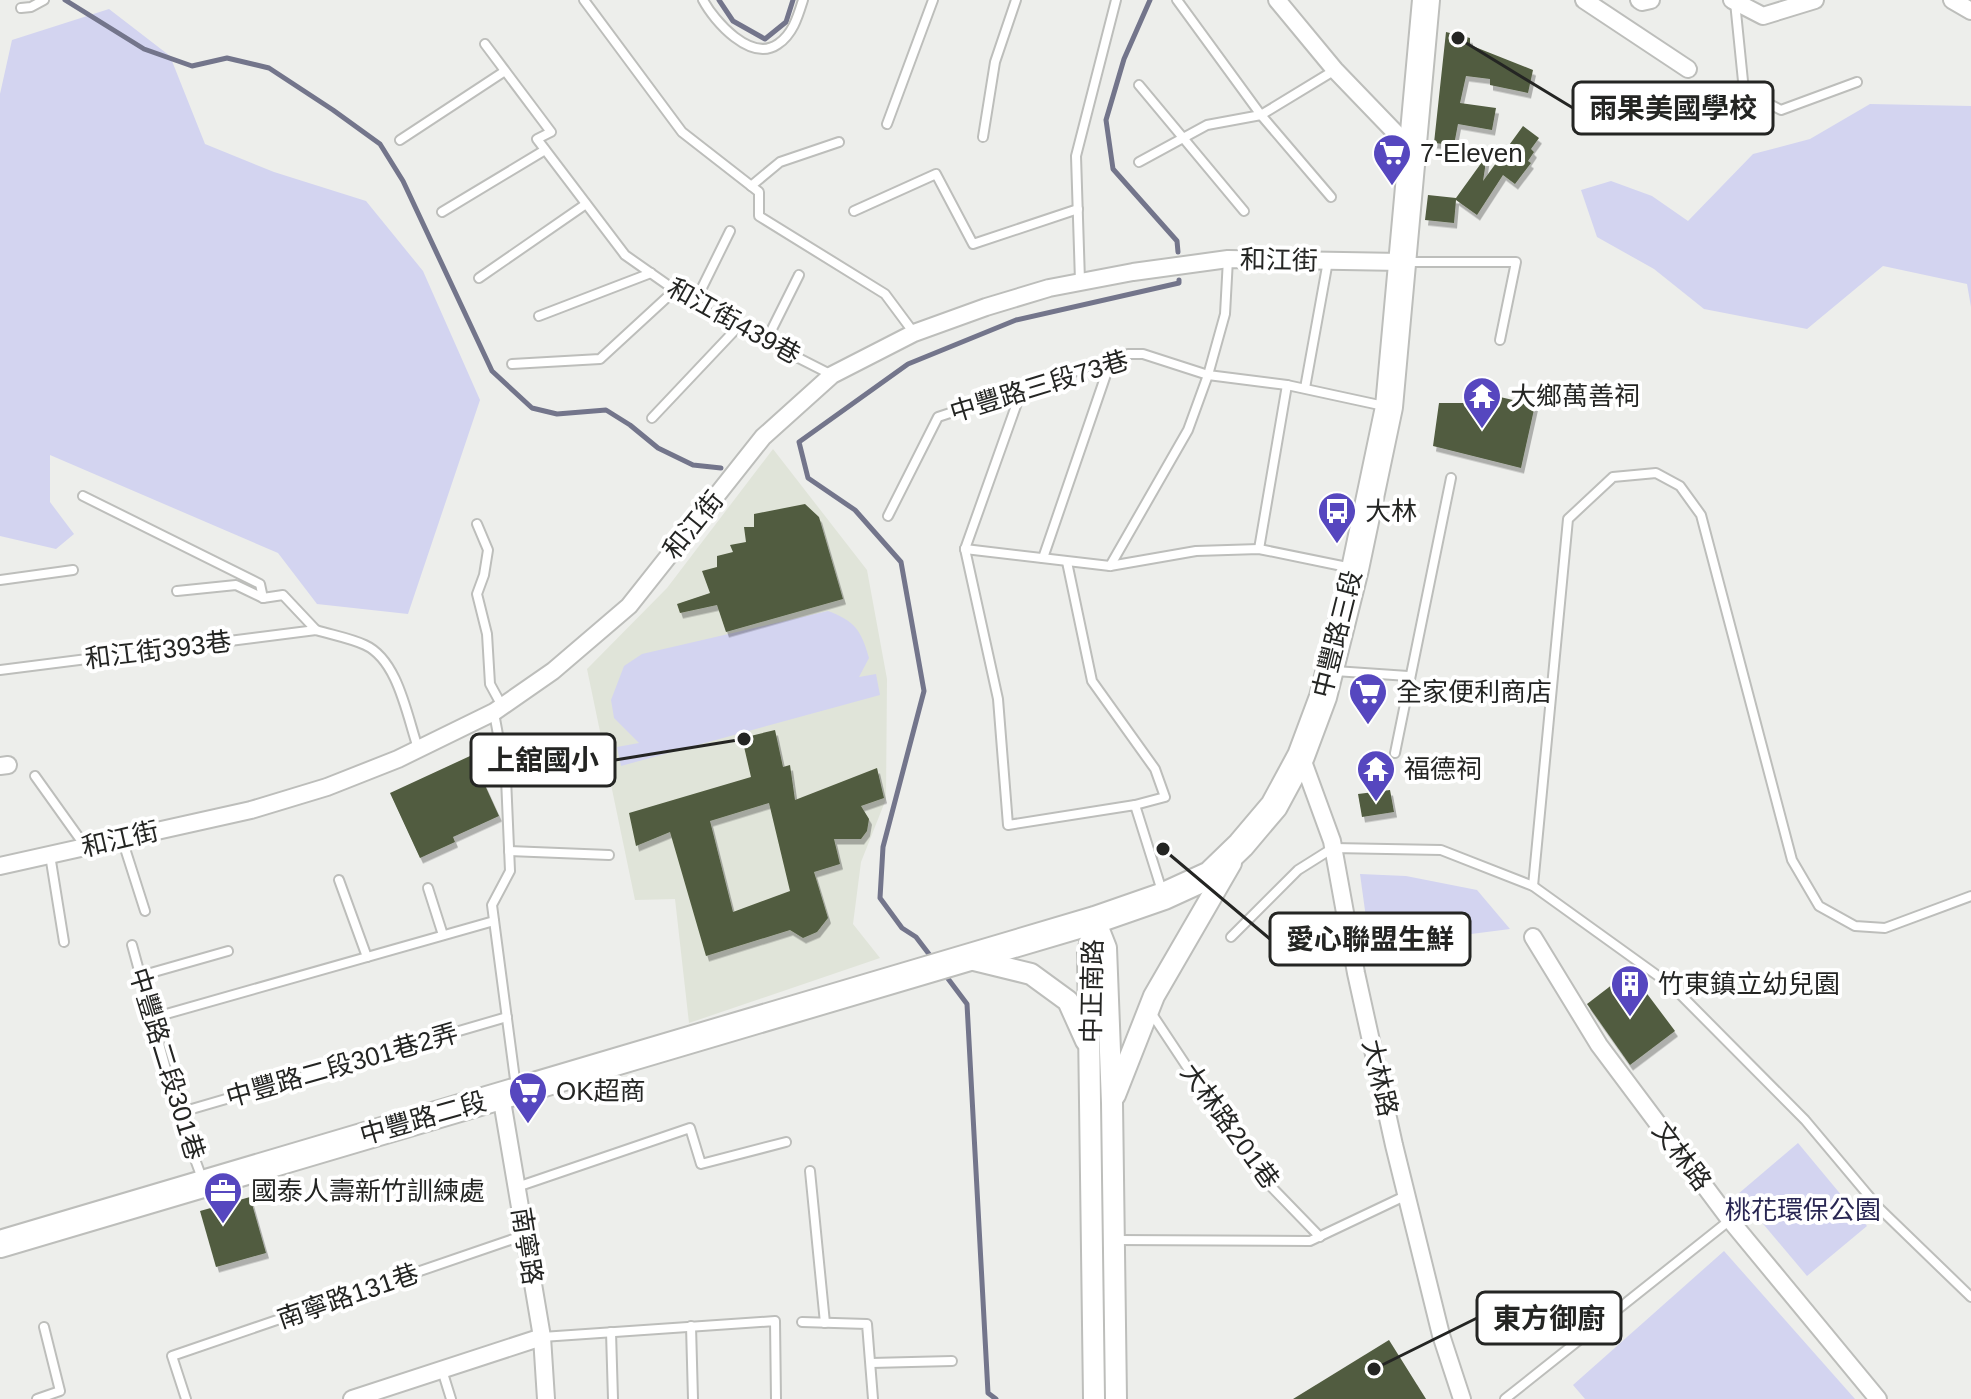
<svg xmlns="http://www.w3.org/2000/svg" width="1971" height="1399" viewBox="0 0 1971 1399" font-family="Helvetica,'Noto Sans TC',sans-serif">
	<defs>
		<filter id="shadow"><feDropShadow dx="3" dy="5.5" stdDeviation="0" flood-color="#0004"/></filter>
	</defs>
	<rect width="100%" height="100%" fill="#edeeeb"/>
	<polygon fill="#e0e4d9" points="773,449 867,570 887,679 886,799 861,862 853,924 880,958 689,1023 675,899 635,900 587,669 667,588"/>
	<g fill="#d3d4f0">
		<polygon points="109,9 170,56 205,144 274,172 366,201 423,271 480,400 408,614 317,604 278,553 50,455 50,502 74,534 56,549 0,536 0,94 12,40"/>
		<polygon points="1870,104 1971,106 1971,307 1967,284 1883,266 1807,329 1704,309 1654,269 1597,237 1581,190 1611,181 1652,196 1688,221 1753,154 1810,139"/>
		<path d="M 828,611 C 855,621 861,630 869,658 L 859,677 L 876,674 L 880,695 L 621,766 L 617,747 L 639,743 L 614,718 L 611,700 L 624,666 L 642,654 Z"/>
		<polygon points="1360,874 1406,876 1477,890 1510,929 1370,947"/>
		<polygon points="1798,1143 1867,1226 1807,1276 1738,1194"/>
		<polygon points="1724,1251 1855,1399 1585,1399 1573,1385"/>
	</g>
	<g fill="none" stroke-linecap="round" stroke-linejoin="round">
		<g stroke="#73758b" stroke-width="5">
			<polyline points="65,0 144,49 192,66 227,58 269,68 333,110 380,144 403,181 492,371 532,408 557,414 606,410 630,425 658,448 693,465 721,468"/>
			<polyline points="719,0 733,21 765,39 786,22 793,0"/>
			<polyline points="1150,0 1124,59 1106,120 1113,169 1177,241 1178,252"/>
			<polyline points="932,958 916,937 902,928 880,898 883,847 924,691 901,562 855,510 808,478 799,442 908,364 1016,320 1179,283 1179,280"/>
			<polyline points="943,972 967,1004 988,1393 996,1399"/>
		</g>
	</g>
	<g fill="#515c3f" fill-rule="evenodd" filter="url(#shadow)">
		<polygon points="1446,32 1470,38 1470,45 1533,70 1528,93 1490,85 1490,79 1466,76 1460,103 1496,108 1492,130 1458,124 1454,145 1434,143"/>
		<polygon points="1523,126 1539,138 1531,149 1534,152 1528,161 1531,163 1515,184 1503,175 1477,215 1456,200 1454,223 1425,220 1428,195 1456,198 1487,155 1483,181"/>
		<polygon points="1500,397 1535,405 1521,468 1433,446 1439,403 1486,403"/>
		<polygon points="805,504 819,517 843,599 726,632 717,605 680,613 677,604 710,593 702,571 717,567 717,556 733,552 730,545 746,542 744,527 754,527 754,514"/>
		<path d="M 775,730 L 783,767 L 790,765 L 795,800 L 877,768 L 884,798 L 861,806 L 869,819 L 867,831 L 861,839 L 834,839 L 840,864 L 814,872 L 828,918 L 817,932 L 803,938 L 790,930 L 706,956 L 670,832 L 636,846 L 629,813 L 751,777 L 742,738 ZM 769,803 L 790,891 L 733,912 L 710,821 Z"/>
		<polygon points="483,750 495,775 483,781 499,816 453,837 455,842 420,858 390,793"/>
		<polygon points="1390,790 1394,812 1362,817 1358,794"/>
		<polygon points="1630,971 1675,1031 1630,1065 1587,1004"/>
		<polygon points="250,1197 266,1253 216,1267 200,1211"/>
		<polygon points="1389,1340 1426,1399 1293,1399"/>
	</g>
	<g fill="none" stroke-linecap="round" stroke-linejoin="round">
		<g stroke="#bdbebb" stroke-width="12">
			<g id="service">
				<polyline points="584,0 682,132 759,192 759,216 885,294 914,333"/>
				<path d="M 703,0 C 714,21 751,63 778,44 C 793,34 798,16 803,0"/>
				<polyline points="1177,0 1261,115 1331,197"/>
				<polyline points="1735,2 1744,91 1781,110 1857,82"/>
				<polyline points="21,8 31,7 44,0"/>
				<polyline points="485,44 551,132 537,139 625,255 702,309 832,375"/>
				<polyline points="1139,85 1244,211"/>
				<polyline points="887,124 933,0"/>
				<polyline points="983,137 995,62 1016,0"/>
				<polyline points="400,140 505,71"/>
				<polyline points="1139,162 1207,125 1261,115 1335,70"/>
				<polyline points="751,186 780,162 839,142"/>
				<polyline points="854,211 936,174 973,244 1078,209"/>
				<polyline points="442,212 545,150"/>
				<polyline points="1405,262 1516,262 1500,340"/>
				<polyline points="479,278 586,204"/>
				<polyline points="1080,281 1076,156 1116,0"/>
				<polyline points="694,304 730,231"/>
				<polyline points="539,316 651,273"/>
				<polyline points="766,341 799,275"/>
				<polyline points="512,364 600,359 675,290"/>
				<polyline points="1305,388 1328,261"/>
				<polyline points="652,418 738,327"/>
				<polyline points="83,496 260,584 263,598"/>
				<polyline points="888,516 938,417 1128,354 1143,354 1208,375 1287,385 1384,406"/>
				<polyline points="477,524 488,550 484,575 477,594 487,634 490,684 502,706"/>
				<polyline points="965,549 998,699 1008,825 1135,805 1162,891"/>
				<polyline points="965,549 1110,566 1196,551 1259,549 1352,568"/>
				<polyline points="965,549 1022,389"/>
				<polyline points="1259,549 1287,385"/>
				<polyline points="1043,558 1111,360"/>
				<polyline points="1067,562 1092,681 1155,769 1165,797 1135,805"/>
				<polyline points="1110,566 1188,430 1208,375 1225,314 1228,259"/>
				<polyline points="0,580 73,570"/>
				<polyline points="177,591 236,585 263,598 283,595 316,630"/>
				<path d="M 0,670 L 316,630 C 332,635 350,638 365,645 C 398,660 407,716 418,748"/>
				<polyline points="1335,671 1408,676"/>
				<polyline points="494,713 506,778 510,871 492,905 516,1087"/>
				<polyline points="1395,753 1451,478"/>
				<polyline points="35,776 85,846"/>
				<polyline points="122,839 145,911"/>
				<polyline points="509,851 609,855"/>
				<polyline points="50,855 64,942"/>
				<polyline points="339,880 367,957"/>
				<polyline points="1533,886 1568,519 1613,477 1656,473 1680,486 1701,515 1792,860 1819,906 1855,926 1885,928 1971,896"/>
				<polyline points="428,888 443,935"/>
				<polyline points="1231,937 1298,870 1333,848 1441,850 1533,886 1672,986 1805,1120 1879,1208 1971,1297"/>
				<polyline points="132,945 178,1113 203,1181"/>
				<polyline points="140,976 228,951"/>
				<polyline points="1150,1011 1256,1171 1320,1237"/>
				<polyline points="152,1018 494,921"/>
				<polyline points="178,1113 507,1017"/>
				<polyline points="810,1171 825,1323"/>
				<polyline points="517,1187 690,1128 701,1164 786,1142"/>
				<polyline points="1115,1240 1310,1241 1407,1195"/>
				<polyline points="802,1322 867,1324 873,1399"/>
				<polyline points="691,1326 693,1399"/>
				<polyline points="611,1332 613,1399"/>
				<polyline points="542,1337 775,1321 776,1399"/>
				<polyline points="871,1363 952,1361"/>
				<polyline points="442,1370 451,1399"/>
				<polyline points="37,1399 60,1391 44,1327"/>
				<polyline points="186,1399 172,1356 525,1235"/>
				<polyline points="1505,1399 1730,1220"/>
			</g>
		</g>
		<g stroke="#bdbebb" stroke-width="20">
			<g id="minor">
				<polyline points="1277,0 1335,70 1414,152"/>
				<polyline points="1584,0 1688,69"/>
				<polyline points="1639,0 1642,2 1651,0"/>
				<polyline points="1732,0 1763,16 1815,0"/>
				<polyline points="1952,0 1971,11"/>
				<polyline points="1301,756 1332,841 1356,973 1394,1145 1441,1335 1462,1399"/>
				<polyline points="0,766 8,765"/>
				<polyline points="0,866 251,810 327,787 398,759 494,712 553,671 629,606 763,437 832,375 914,333 986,307 1049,288 1133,272 1228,259 1402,262"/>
				<polyline points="1533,937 1599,1045 1730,1220 1878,1399"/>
				<polyline points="501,1095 542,1337 546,1399"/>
				<polyline points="352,1399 542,1337"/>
			</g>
		</g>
		<g stroke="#bdbebb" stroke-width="24">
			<g id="tertiary">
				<polyline points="1095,920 1106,948 1112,1103 1116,1399"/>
				<polyline points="966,958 1031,974 1068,1001 1086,1041"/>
				<polyline points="1115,1095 1154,996 1231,863"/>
				<polyline points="1094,1399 1088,953 1095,920"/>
			</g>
		</g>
		<g stroke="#bdbebb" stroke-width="30">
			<polyline id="primary" points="0,1244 1095,920 1164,896 1210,875 1241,845 1274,806 1301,756 1323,697 1355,569 1389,407 1426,0"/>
		</g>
		<use href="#service" stroke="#fff" stroke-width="8"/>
		<use href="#minor" stroke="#fff" stroke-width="16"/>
		<use href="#tertiary" stroke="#fff" stroke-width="20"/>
		<use href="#primary" stroke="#fff" stroke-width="26"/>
	</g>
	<defs>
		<g id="supermarket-pin" transform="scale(2)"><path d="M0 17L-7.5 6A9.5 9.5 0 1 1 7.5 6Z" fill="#5647bf" stroke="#fff"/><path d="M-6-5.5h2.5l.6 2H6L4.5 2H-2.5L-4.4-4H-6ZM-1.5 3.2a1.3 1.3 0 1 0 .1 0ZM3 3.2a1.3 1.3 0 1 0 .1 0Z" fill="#fff"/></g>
		<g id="temple-pin" transform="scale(2)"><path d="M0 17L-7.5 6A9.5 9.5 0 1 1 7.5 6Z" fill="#5647bf" stroke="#fff"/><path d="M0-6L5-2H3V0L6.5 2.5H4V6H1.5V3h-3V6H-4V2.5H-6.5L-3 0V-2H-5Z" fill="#fff"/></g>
		<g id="bus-pin" transform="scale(2)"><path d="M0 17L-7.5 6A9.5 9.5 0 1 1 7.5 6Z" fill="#5647bf" stroke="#fff"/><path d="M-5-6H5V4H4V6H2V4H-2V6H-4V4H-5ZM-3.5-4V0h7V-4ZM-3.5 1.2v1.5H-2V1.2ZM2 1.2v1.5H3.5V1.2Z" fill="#fff"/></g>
		<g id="building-pin" transform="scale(2)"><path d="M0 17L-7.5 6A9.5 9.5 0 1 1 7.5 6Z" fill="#5647bf" stroke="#fff"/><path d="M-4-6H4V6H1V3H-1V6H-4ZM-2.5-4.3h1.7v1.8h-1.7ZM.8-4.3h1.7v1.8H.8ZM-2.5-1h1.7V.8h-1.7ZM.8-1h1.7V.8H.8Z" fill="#fff"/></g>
		<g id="office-pin" transform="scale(2)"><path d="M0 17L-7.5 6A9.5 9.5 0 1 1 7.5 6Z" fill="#5647bf" stroke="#fff"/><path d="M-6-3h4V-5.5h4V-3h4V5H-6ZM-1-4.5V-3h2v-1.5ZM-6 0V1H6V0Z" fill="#fff"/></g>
	</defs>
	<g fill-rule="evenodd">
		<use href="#supermarket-pin" x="1392" y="153"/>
		<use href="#temple-pin" x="1482" y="396"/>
		<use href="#bus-pin" x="1337" y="511"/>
		<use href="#supermarket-pin" x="1368" y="692"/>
		<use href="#temple-pin" x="1376" y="769"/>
		<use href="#building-pin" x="1630" y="984"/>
		<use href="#supermarket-pin" x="528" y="1091"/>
		<use href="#office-pin" x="223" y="1191"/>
	</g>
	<g text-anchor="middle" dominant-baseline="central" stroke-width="8" stroke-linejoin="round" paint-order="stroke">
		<g font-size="26" fill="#242523" stroke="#fff" text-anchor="start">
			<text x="1420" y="153">7-Eleven</text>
			<text x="1510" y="396">大鄉萬善祠</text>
			<text x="1365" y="511">大林</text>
			<text x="1396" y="692">全家便利商店</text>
			<text x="1404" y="769">福德祠</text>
			<text x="1658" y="984">竹東鎮立幼兒園</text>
			<text x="556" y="1091">OK超商</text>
			<text x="251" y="1191">國泰人壽新竹訓練處</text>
		</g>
		<g font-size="26" fill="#242523" stroke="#fff">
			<text transform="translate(1279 260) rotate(1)">和江街</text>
			<text transform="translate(734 321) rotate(29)">和江街439巷</text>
			<text transform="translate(1039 386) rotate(-17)">中豐路三段73巷</text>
			<text transform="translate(693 525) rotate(-51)">和江街</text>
			<text transform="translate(1337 634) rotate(-76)">中豐路三段</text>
			<text transform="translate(158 650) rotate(-7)">和江街393巷</text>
			<text transform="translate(120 839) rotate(-13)">和江街</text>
			<text transform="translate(1092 991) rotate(-89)">中正南路</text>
			<text transform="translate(167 1064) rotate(73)">中豐路二段301巷</text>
			<text transform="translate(342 1065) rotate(-16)">中豐路二段301巷2弄</text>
			<text transform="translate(1380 1078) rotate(77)">大林路</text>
			<text transform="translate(423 1118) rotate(-16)">中豐路二段</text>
			<text transform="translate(1230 1126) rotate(54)">大林路201巷</text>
			<text transform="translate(1682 1156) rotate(53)">文林路</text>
			<text transform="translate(527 1246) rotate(81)">南寧路</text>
			<text transform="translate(348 1296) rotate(-19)">南寧路131巷</text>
		</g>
		<g font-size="26" fill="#292753" stroke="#fff">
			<text x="1803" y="1210">桃花環保公園</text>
		</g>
	</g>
	<path fill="none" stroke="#242523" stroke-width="3" d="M1458 38L1573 108M744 739L615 760M1163 849L1270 939M1374 1369L1477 1318"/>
	<g fill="#242523" stroke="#fff" stroke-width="3">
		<circle cx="1458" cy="38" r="8"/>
		<circle cx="744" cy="739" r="8"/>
		<circle cx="1163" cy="849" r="8"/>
		<circle cx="1374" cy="1369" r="8"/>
	</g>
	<g fill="#fff" stroke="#242523" stroke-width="3">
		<rect x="1573" y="82" width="200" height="52" rx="8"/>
		<rect x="471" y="734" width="144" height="52" rx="8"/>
		<rect x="1270" y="913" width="200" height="52" rx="8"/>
		<rect x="1477" y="1292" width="144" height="52" rx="8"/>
	</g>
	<g font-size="28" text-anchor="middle" font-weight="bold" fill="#242523">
		<text x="1673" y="118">雨果美國學校</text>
		<text x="543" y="770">上舘國小</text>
		<text x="1370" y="949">愛心聯盟生鮮</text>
		<text x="1549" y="1328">東方御廚</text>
	</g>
</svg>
